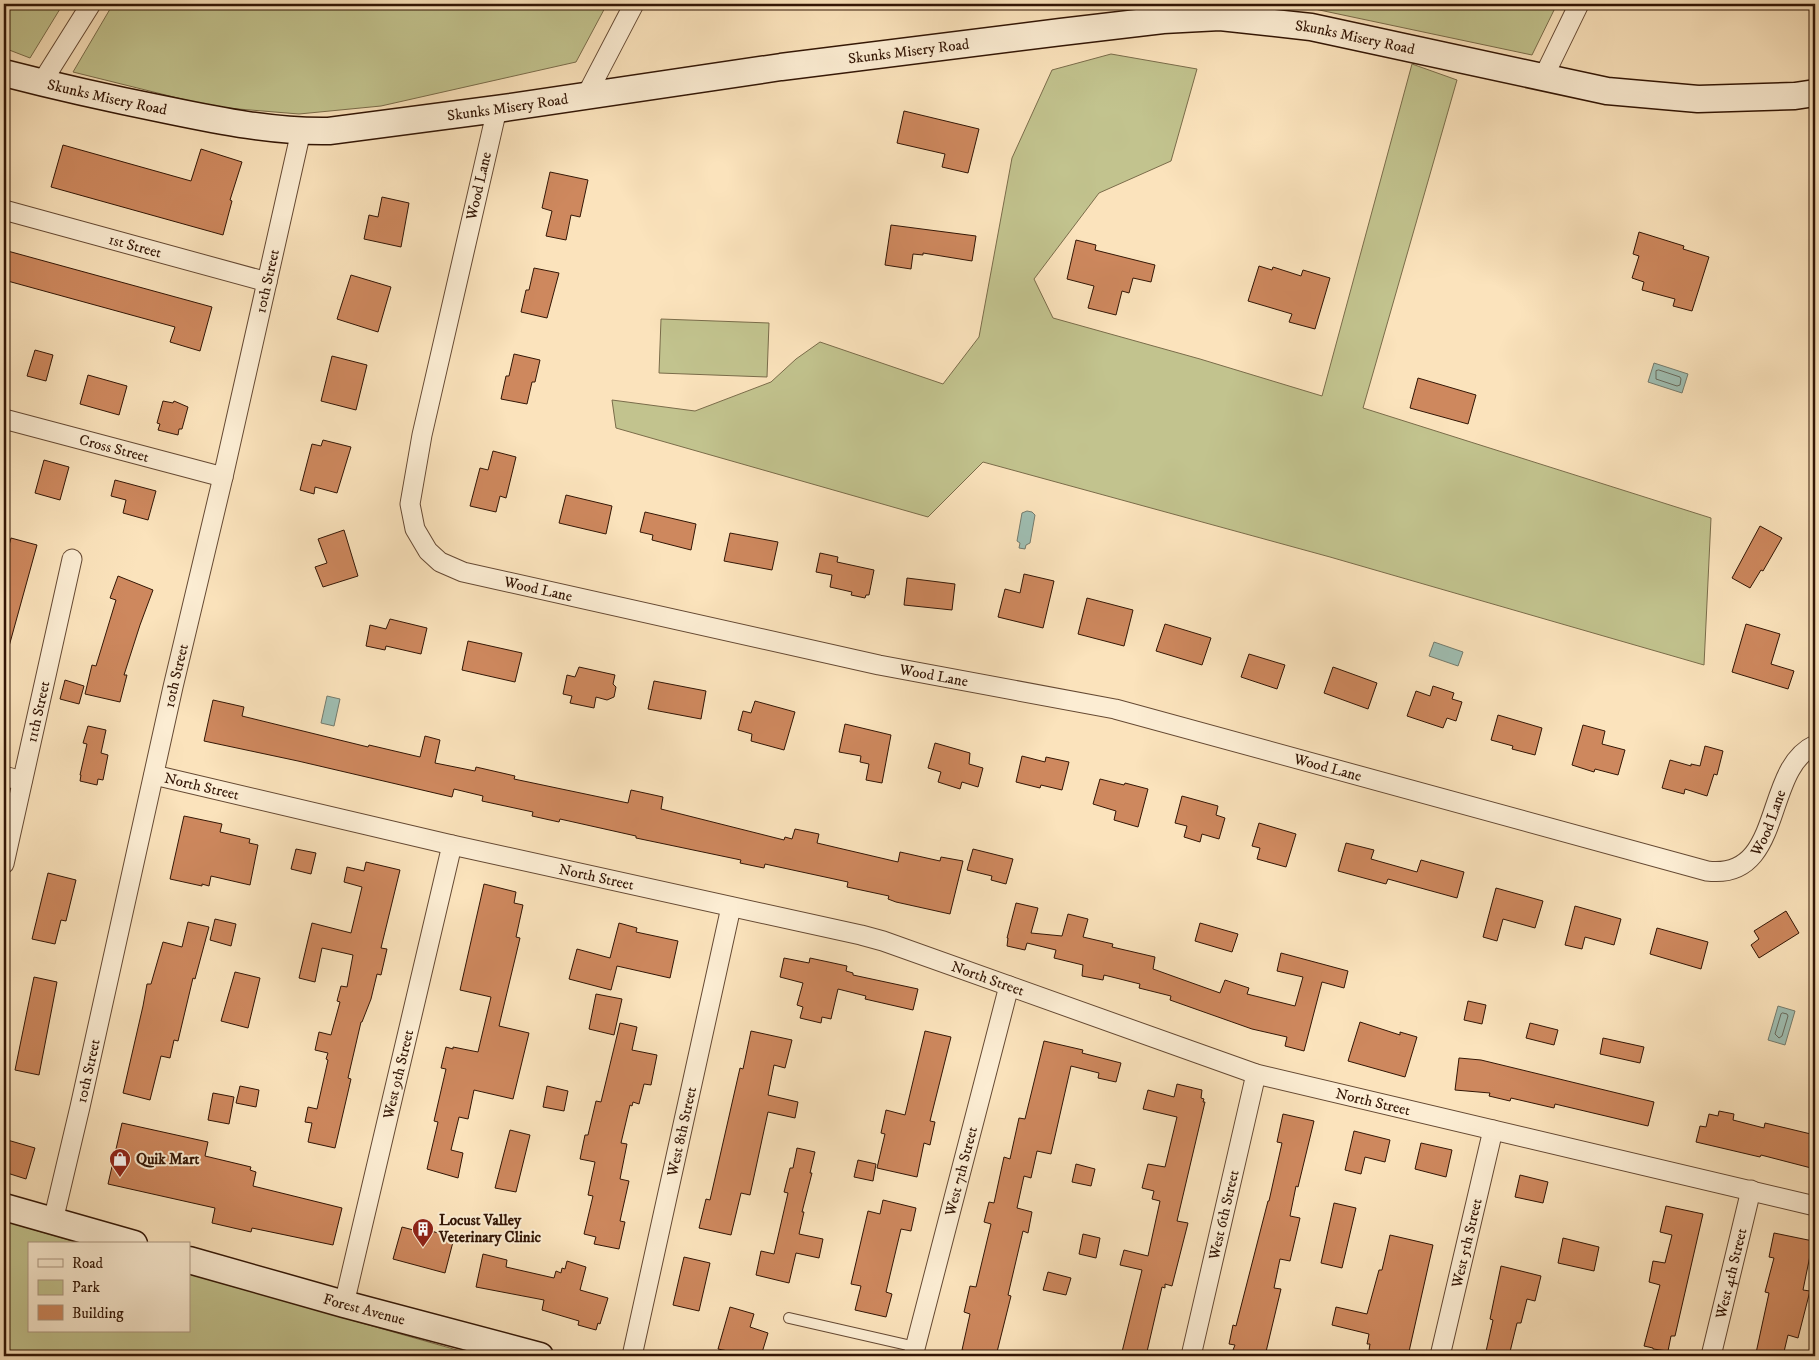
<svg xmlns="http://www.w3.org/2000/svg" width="1819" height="1360" viewBox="0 0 1819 1360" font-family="'IM FELL DW Pica',serif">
	<rect width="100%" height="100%" fill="#fbe3bc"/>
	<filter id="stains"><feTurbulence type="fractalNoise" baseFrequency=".004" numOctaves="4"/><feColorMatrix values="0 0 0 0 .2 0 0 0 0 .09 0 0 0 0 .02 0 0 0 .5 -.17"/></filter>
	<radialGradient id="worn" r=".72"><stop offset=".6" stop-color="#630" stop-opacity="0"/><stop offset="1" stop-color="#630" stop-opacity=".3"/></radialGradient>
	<g fill="#c2c38e" stroke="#7a6c4a">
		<polygon points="4,4 63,4 30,58 4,48"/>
		<polygon points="113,4 607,4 576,62 381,106 299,114 214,107 73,72"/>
		<polygon points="1284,4 1557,4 1532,55 1291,4"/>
		<polygon points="1111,54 1197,69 1171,161 1099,193 1034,279 1053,318 1200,359 1322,396 1412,64 1457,80 1363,408 1711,518 1704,665 1330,557 983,462 928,517 616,428 612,400 695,411 771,382 796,359 820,342 943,384 979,337 1012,158 1052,70"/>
		<polygon points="661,319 769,323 767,377 659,373"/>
		<polygon points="4,1221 83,1244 29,1244 29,1331 189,1331 189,1274 478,1356 4,1356"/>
	</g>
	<g fill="#9fbeb2" stroke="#747b6d">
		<polygon points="1654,363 1688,374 1682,393 1648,382"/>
		<polygon points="1027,511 1032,512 1035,515 1030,543 1026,545 1025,549 1019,548 1020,543 1017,541 1022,513"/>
		<polygon points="1434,642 1463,652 1458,666 1429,656"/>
		<polygon points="327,696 340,699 334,726 321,723"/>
		<polygon points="1778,1006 1795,1011 1785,1045 1768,1040"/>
	</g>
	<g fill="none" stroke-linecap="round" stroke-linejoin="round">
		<g stroke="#696a5c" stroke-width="1">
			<polygon points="1659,370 1680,377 1681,379 1680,385 1677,386 1656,379 1656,371"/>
			<polygon points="1783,1013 1787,1014 1788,1016 1782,1036 1779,1038 1775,1034 1781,1014"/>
		</g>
	</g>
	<g fill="#ce885e" stroke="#331605">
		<polygon points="904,111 979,129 968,173 942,167 945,154 897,143"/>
		<polygon points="63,145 191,181 201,149 242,162 230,200 232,201 223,235 51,187"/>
		<polygon points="550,172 588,180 580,217 571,215 566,240 546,236 552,211 542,208"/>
		<polygon points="382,197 409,203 401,247 364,239 369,215 378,217"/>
		<polygon points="891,225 976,236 972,261 923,253 923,255 913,254 911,269 885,265"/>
		<polygon points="1639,232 1684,246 1683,249 1709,257 1692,311 1673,306 1675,299 1642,290 1644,282 1632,278 1639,256 1633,254"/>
		<polygon points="1076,240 1096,245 1095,250 1155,265 1151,282 1133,278 1129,293 1122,291 1116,315 1088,308 1094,286 1067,279"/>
		<polygon points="4,250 212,307 200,351 170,342 175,327 4,280"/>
		<polygon points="1259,266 1272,270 1273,267 1301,276 1303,270 1330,278 1315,329 1289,322 1292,314 1248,301"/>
		<polygon points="534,268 559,273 547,318 521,312 526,290 529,290"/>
		<polygon points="351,275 391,287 378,332 337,319"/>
		<polygon points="35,350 53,355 46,381 27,376"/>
		<polygon points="514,354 540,360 535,382 532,382 527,404 501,399 506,376 509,376"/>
		<polygon points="332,356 367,365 356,410 321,401"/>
		<polygon points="88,375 127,386 119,415 80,404"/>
		<polygon points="1418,378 1476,395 1468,424 1410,408"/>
		<polygon points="163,401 173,403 174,401 188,407 182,429 179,429 178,435 158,430 160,424 157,423"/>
		<polygon points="323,440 351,447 337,493 315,487 314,494 300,490 312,444 321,446"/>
		<polygon points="493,451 516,457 506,498 500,496 496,512 470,506 480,468 488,470"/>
		<polygon points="44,460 69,467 60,500 35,493"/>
		<polygon points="115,480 156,491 148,520 123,513 126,500 111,496"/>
		<polygon points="566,495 612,506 606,534 559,523"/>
		<polygon points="645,512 696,524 691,550 652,540 653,535 640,532"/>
		<polygon points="1760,526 1782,538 1763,571 1761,570 1750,588 1732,578"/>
		<polygon points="344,530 358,576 323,587 315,567 327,563 318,539"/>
		<polygon points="730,533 778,542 772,570 724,561"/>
		<polygon points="11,538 37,545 8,650 4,649 4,564"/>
		<polygon points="820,553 838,557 837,562 874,570 869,595 866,595 865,598 851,595 852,592 830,587 832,575 816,572"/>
		<polygon points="1024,574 1054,581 1043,628 998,617 1005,589 1020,593"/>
		<polygon points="118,576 153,590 140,625 124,675 127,675 120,702 85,694 92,665 96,666 116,600 110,598"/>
		<polygon points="907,578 955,584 952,610 904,605"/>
		<polygon points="1087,598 1133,610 1124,646 1078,634"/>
		<polygon points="390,619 427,628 421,654 386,646 385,650 366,646 370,625 386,629"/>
		<polygon points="1165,624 1211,638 1202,665 1156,651"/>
		<polygon points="1746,624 1780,634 1771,664 1794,671 1788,689 1732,672"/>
		<polygon points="468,641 522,653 515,682 462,670"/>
		<polygon points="1249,654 1285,665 1277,689 1241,677"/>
		<polygon points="579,667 615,675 613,684 616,687 614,697 607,700 596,697 594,708 570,703 572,696 563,694 567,675 575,677"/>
		<polygon points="1333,667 1377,683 1368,709 1324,693"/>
		<polygon points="65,680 84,686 79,704 60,699"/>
		<polygon points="654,681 706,691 701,719 648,709"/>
		<polygon points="1433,686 1454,693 1452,699 1462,702 1456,721 1447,718 1443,728 1407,716 1416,691 1430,696"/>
		<polygon points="213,700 244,707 242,716 368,747 369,745 420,757 425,736 440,740 435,763 475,771 476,767 515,776 514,779 628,803 631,790 663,797 661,809 784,840 785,837 792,839 795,829 819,834 817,843 898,862 900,852 940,861 941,857 963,861 950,914 896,902 888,899 889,896 847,887 848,882 765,864 764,868 740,863 741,860 636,838 636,836 560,819 559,822 532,816 533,812 482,801 483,796 454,789 452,797 298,761 204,741"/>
		<polygon points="755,701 795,712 784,750 751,741 752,734 738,730 743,711 751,713"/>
		<polygon points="1498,715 1542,728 1535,755 1512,749 1513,746 1491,740"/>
		<polygon points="845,724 891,735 882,783 866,780 869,764 860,762 861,756 839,752"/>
		<polygon points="1583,725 1605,731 1602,744 1625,750 1618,775 1595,769 1594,772 1572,765"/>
		<polygon points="88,726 106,730 101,753 108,755 103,780 98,779 97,785 80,781 81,775 80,775 87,744 83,743"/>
		<polygon points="935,743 970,753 969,764 983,768 978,787 962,782 960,789 938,782 941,772 928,768"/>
		<polygon points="1705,746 1723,751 1717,775 1714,774 1707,796 1685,789 1684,794 1662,788 1670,760 1691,766 1691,764 1700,766"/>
		<polygon points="1022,756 1045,762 1046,757 1069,762 1062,790 1041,785 1040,788 1016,782"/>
		<polygon points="1100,779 1124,785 1125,783 1148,789 1138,827 1114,820 1116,811 1093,804"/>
		<polygon points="1182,796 1218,806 1216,815 1225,818 1219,839 1202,834 1200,842 1184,837 1187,826 1175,823"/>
		<polygon points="184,816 222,824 220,832 250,839 249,843 258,845 250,885 211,876 209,886 202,884 202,886 170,879"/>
		<polygon points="1259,823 1296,834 1286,867 1257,859 1260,848 1252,846"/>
		<polygon points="1346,843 1374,850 1371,859 1417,872 1421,860 1464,872 1457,898 1388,879 1386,884 1338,871"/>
		<polygon points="296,849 316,853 311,874 291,869"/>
		<polygon points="973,849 1013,859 1006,884 991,880 992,876 967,870"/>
		<polygon points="366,862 400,870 381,948 387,949 381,975 377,974 371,999 362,1022 361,1022 348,1078 351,1079 335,1148 308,1142 312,1123 305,1122 308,1107 317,1109 328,1060 326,1059 328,1053 315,1050 319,1032 331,1035 340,1002 337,1001 341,986 347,987 353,955 322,948 315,982 299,978 312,923 351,933 362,887 344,882 347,867 364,871"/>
		<polygon points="48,873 76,880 66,921 61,920 55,944 32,939"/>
		<polygon points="484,884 516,892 514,903 523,905 516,937 520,938 499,1026 529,1033 513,1099 474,1090 468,1119 459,1117 451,1150 463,1153 458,1178 427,1169 438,1122 434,1121 446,1069 441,1068 446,1047 453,1049 453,1047 478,1052 491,997 460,990"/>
		<polygon points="1496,888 1543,901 1535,928 1503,919 1497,941 1483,937"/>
		<polygon points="1016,903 1038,908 1031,933 1062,936 1068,914 1088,919 1083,937 1113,944 1112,947 1155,957 1153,969 1220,993 1225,980 1249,988 1247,994 1295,1006 1303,977 1277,971 1281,953 1348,971 1344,988 1322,982 1304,1051 1285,1046 1287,1037 1252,1029 1170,1000 1171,996 1139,988 1140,984 1104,975 1103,980 1082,976 1083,965 1054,958 1056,950 1027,943 1025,950 1007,946 1008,938 1007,938"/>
		<polygon points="1575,906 1621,919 1614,945 1585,937 1582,949 1565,945"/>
		<polygon points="1786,911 1799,933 1759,958 1751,945 1759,939 1754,931"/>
		<polygon points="215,919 236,924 231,946 210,940"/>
		<polygon points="188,922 209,927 195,979 193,978 178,1041 174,1040 170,1058 161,1056 150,1100 123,1093 143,1006 147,984 151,984 163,942 182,947"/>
		<polygon points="619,923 637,928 636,932 678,941 670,978 617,966 611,990 569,979 577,949 610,958"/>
		<polygon points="1200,923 1238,934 1232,952 1195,941"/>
		<polygon points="1657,928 1708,942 1701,969 1650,954"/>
		<polygon points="784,958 809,963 810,958 847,966 846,971 853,973 853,975 918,989 913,1010 865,999 866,996 838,989 831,1019 822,1017 821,1023 800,1018 803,1007 797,1005 803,983 780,977"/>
		<polygon points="235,972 260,978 248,1028 221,1021"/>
		<polygon points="34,977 57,982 39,1075 15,1070"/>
		<polygon points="596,994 622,999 614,1035 589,1029"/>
		<polygon points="1468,1001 1486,1005 1482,1024 1464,1020"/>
		<polygon points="1360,1022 1400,1035 1400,1032 1417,1037 1405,1077 1348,1061"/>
		<polygon points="620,1023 637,1027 632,1050 657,1055 651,1085 644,1084 639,1104 633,1102 632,1106 630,1105 621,1143 627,1144 620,1179 629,1181 620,1221 625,1222 619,1249 594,1244 596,1237 584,1234 593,1196 588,1195 595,1162 580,1159 585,1135 588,1135 596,1101 601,1102"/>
		<polygon points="1530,1023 1558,1030 1554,1045 1526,1038"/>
		<polygon points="751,1031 792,1040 785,1068 774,1065 768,1095 798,1102 795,1118 768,1112 750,1195 741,1193 731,1235 699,1228 706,1199 710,1200 740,1068 743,1069"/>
		<polygon points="925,1031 951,1037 930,1121 935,1122 930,1145 924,1143 917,1177 877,1168 885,1134 881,1133 886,1110 905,1115"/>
		<polygon points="1603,1038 1644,1047 1640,1063 1600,1054"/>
		<polygon points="1044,1041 1083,1050 1082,1053 1121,1063 1116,1082 1098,1078 1099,1073 1071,1066 1051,1154 1037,1151 1031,1178 1024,1176 1017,1208 1032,1212 1028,1233 1023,1231 1008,1295 1011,1296 996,1356 991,1356 962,1350 970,1314 964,1312 970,1286 976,1287 991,1224 984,1222 989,1202 994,1203 1004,1157 1010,1159 1019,1118 1025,1119"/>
		<polygon points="1459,1058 1481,1060 1654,1102 1648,1126 1555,1104 1554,1108 1511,1098 1510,1101 1489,1096 1490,1093 1455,1090"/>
		<polygon points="1177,1084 1202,1090 1201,1098 1204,1099 1203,1102 1205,1102 1177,1221 1188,1223 1172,1286 1165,1284 1165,1288 1162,1287 1146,1356 1121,1356 1142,1270 1120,1265 1124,1250 1148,1256 1160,1201 1152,1199 1154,1191 1142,1188 1148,1164 1165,1167 1177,1117 1143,1109 1148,1090 1174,1097"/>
		<polygon points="240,1086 259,1090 256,1107 236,1103"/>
		<polygon points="547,1086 568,1091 564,1111 543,1107"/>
		<polygon points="213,1093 234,1097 229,1124 208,1120"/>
		<polygon points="1719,1111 1734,1114 1733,1120 1764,1128 1765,1123 1815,1135 1815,1169 1761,1155 1760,1157 1696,1142 1700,1126 1706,1127 1709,1114 1718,1116"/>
		<polygon points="1283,1114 1314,1121 1298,1187 1296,1186 1290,1216 1300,1218 1290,1261 1280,1259 1274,1288 1281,1289 1265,1356 1260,1356 1233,1350 1235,1345 1229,1344 1233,1325 1236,1326 1268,1201 1269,1201 1282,1143 1277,1142"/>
		<polygon points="122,1123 208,1142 205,1156 251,1167 250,1170 256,1172 253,1186 342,1208 333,1245 252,1228 251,1232 212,1223 215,1208 108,1184"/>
		<polygon points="510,1130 530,1135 516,1192 495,1188"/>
		<polygon points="1354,1131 1390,1140 1385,1162 1365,1157 1361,1174 1345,1170"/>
		<polygon points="4,1139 35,1148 26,1179 4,1172"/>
		<polygon points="1421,1143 1452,1150 1446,1177 1415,1169"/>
		<polygon points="797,1148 815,1152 810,1173 812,1173 802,1212 804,1212 799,1234 823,1239 819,1258 796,1253 789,1283 756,1275 761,1251 774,1254 788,1193 784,1192 790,1168 793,1168"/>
		<polygon points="858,1160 876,1164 873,1181 854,1177"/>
		<polygon points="1076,1164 1095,1169 1091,1186 1072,1182"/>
		<polygon points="1520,1175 1548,1182 1543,1203 1515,1197"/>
		<polygon points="883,1200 916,1208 911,1231 901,1229 886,1292 892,1294 886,1317 855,1310 861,1286 851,1284 868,1211 880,1214"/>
		<polygon points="1334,1203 1356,1208 1342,1268 1321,1263"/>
		<polygon points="1666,1206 1703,1214 1675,1336 1671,1336 1668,1351 1653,1349 1653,1348 1644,1346 1660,1285 1649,1282 1653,1261 1665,1263 1672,1235 1660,1232"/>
		<polygon points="402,1227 425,1233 425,1229 454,1238 445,1273 393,1259"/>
		<polygon points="1774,1233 1813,1241 1803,1290 1810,1291 1798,1338 1788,1335 1783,1356 1761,1356 1761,1354 1756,1353 1769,1293 1765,1292 1774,1258 1769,1257"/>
		<polygon points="1083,1234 1100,1238 1096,1258 1079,1254"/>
		<polygon points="1390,1235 1433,1245 1408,1356 1398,1356 1369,1350 1370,1344 1367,1344 1369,1334 1332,1325 1336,1307 1367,1314 1379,1270 1382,1270"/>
		<polygon points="1563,1238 1599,1247 1594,1271 1558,1263"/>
		<polygon points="483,1254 507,1260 506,1267 554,1278 556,1271 561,1273 562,1268 565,1269 567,1261 586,1267 580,1290 608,1298 600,1324 598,1323 596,1330 578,1325 579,1321 542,1310 544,1300 476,1287"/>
		<polygon points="684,1257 710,1263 699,1311 673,1305"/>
		<polygon points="1501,1266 1541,1276 1535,1301 1527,1299 1521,1323 1517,1323 1509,1356 1485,1356 1493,1320 1490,1319"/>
		<polygon points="1048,1272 1071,1278 1066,1295 1043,1290"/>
		<polygon points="730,1307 754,1314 750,1327 768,1333 761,1356 727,1356 728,1351 718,1349"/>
	</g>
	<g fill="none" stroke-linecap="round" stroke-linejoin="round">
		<g stroke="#654933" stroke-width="12">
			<polyline id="service" points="789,1318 916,1347"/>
		</g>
		<g stroke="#654933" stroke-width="21">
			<g id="minor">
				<polyline points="1544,76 1579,4"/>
				<polyline points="42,82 91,4"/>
				<polyline points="586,96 634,4"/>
				<path id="s1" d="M 497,109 L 422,435 L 410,504 L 415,529 L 428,551 L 440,562 L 463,572 L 879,665 L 1115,709 L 1707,871 C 1785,881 1762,769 1815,745"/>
				<path id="s2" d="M 4,210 L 267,282"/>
				<path id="s3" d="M 4,419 L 223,477"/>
				<path id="s4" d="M 154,775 L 452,845 L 861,935 L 883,941 L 1256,1074 L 1815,1206"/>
				<polyline points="4,776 22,781"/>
				<path id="s5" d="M 4,864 L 72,559"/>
				<path id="s6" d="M 53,1221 L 80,1107 L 173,687 L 223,477 L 301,131"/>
				<path id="s7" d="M 344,1304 L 452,845"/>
				<path id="s8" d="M 632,1356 L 731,907"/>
				<path id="s9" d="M 913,1356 L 1009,986"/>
				<path id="s10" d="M 1191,1356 L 1256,1074"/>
				<path id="s11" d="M 1440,1356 L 1493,1130"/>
				<path id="s12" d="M 1711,1356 L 1751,1190"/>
			</g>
		</g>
		<g stroke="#331605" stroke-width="29">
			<g id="secondary">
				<path id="s13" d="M 4,73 C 58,87 112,99 167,110 C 220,121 275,132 329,131 L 497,109 L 781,67 L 1061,32 L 1163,20 L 1220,17 L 1311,27 L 1607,91 L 1698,99 L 1795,96 L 1815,93"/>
				<polyline points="4,1207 134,1244"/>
				<path id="s14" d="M 189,1260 L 344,1304 L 540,1356"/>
			</g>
		</g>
		<use href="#service" stroke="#fcedd3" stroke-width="10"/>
		<use href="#minor" stroke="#fcedd3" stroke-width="19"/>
		<use href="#secondary" stroke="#fcedd3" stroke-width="26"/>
	</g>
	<defs>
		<g id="shop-pin" transform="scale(1.125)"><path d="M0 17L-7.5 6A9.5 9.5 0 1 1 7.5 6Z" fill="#8f2418" stroke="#fcedd3"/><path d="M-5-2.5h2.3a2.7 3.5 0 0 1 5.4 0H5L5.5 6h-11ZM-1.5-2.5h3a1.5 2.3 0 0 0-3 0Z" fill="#fff"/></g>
		<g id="building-pin" transform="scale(1.125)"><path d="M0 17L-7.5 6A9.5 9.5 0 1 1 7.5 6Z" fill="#8f2418" stroke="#fcedd3"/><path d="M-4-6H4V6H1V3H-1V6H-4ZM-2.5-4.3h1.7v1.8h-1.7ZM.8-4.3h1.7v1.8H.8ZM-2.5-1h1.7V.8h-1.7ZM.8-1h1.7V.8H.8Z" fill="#fff"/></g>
	</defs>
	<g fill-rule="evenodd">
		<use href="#shop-pin" x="120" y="1159"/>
		<use href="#building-pin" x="423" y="1229"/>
	</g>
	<g text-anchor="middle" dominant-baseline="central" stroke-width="4" stroke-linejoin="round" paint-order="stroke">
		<g font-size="15" fill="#331605" stroke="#fcedd3">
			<text stroke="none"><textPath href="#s13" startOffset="1366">Skunks Misery Road</textPath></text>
			<text stroke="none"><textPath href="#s13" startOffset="916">Skunks Misery Road</textPath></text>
			<text stroke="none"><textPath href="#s13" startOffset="106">Skunks Misery Road</textPath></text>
			<text stroke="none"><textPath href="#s13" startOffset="511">Skunks Misery Road</textPath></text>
			<text transform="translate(479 186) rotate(-77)">Wood Lane</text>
			<text stroke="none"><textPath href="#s2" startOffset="136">1st Street</textPath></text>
			<text stroke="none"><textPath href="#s6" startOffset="964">10th Street</textPath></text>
			<text stroke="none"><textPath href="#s3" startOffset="114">Cross Street</textPath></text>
			<text stroke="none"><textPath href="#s1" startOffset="574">Wood Lane</textPath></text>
			<text stroke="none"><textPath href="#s1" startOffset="979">Wood Lane</textPath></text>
			<text stroke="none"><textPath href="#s6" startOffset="559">10th Street</textPath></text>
			<text stroke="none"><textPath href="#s5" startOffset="156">11th Street</textPath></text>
			<text stroke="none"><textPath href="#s1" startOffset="1384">Wood Lane</textPath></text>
			<text stroke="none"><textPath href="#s4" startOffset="49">North Street</textPath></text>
			<text stroke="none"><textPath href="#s1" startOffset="1864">Wood Lane</textPath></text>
			<text stroke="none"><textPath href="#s4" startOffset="454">North Street</textPath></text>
			<text stroke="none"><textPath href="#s4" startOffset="859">North Street</textPath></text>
			<text stroke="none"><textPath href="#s6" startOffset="154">10th Street</textPath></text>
			<text stroke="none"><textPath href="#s7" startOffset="236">West 9th Street</textPath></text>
			<text stroke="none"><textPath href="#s4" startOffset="1264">North Street</textPath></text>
			<text stroke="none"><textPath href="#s8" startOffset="230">West 8th Street</textPath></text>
			<text stroke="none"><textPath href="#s9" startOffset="191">West 7th Street</textPath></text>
			<text stroke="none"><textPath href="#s10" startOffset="145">West 6th Street</textPath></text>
			<text stroke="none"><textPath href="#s11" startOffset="116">West 5th Street</textPath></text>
			<text stroke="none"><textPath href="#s12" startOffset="85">West 4th Street</textPath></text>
			<text stroke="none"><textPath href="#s14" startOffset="182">Forest Avenue</textPath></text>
		</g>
		<g font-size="15" font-weight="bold" fill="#331605" stroke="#fcedd3" text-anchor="start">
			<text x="136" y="1159">Quik Mart</text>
			<text x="439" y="1220">Locust Valley<tspan x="439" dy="17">Veterinary Clinic</tspan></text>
		</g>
	</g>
	<rect width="1819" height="1360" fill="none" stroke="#fbe3bc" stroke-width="20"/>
	<rect x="5" y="5" width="1809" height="1350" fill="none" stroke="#331605" stroke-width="2.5"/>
	<rect x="10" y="10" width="1799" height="1340" fill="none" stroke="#331605"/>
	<rect x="28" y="1242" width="162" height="90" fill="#fcedd3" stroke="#ac9781"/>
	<rect x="38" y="1259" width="25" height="8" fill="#fcedd3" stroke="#ac9781"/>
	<text x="72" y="1268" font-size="15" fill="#331605">Road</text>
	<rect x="38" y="1280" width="25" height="15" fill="#c2c38e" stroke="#ac9781"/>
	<text x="72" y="1292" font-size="15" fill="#331605">Park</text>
	<rect x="38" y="1305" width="25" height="15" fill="#ce885e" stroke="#ac9781"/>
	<text x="72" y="1318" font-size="15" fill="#331605">Building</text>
	<rect width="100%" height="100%" filter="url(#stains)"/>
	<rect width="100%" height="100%" fill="url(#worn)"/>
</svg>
